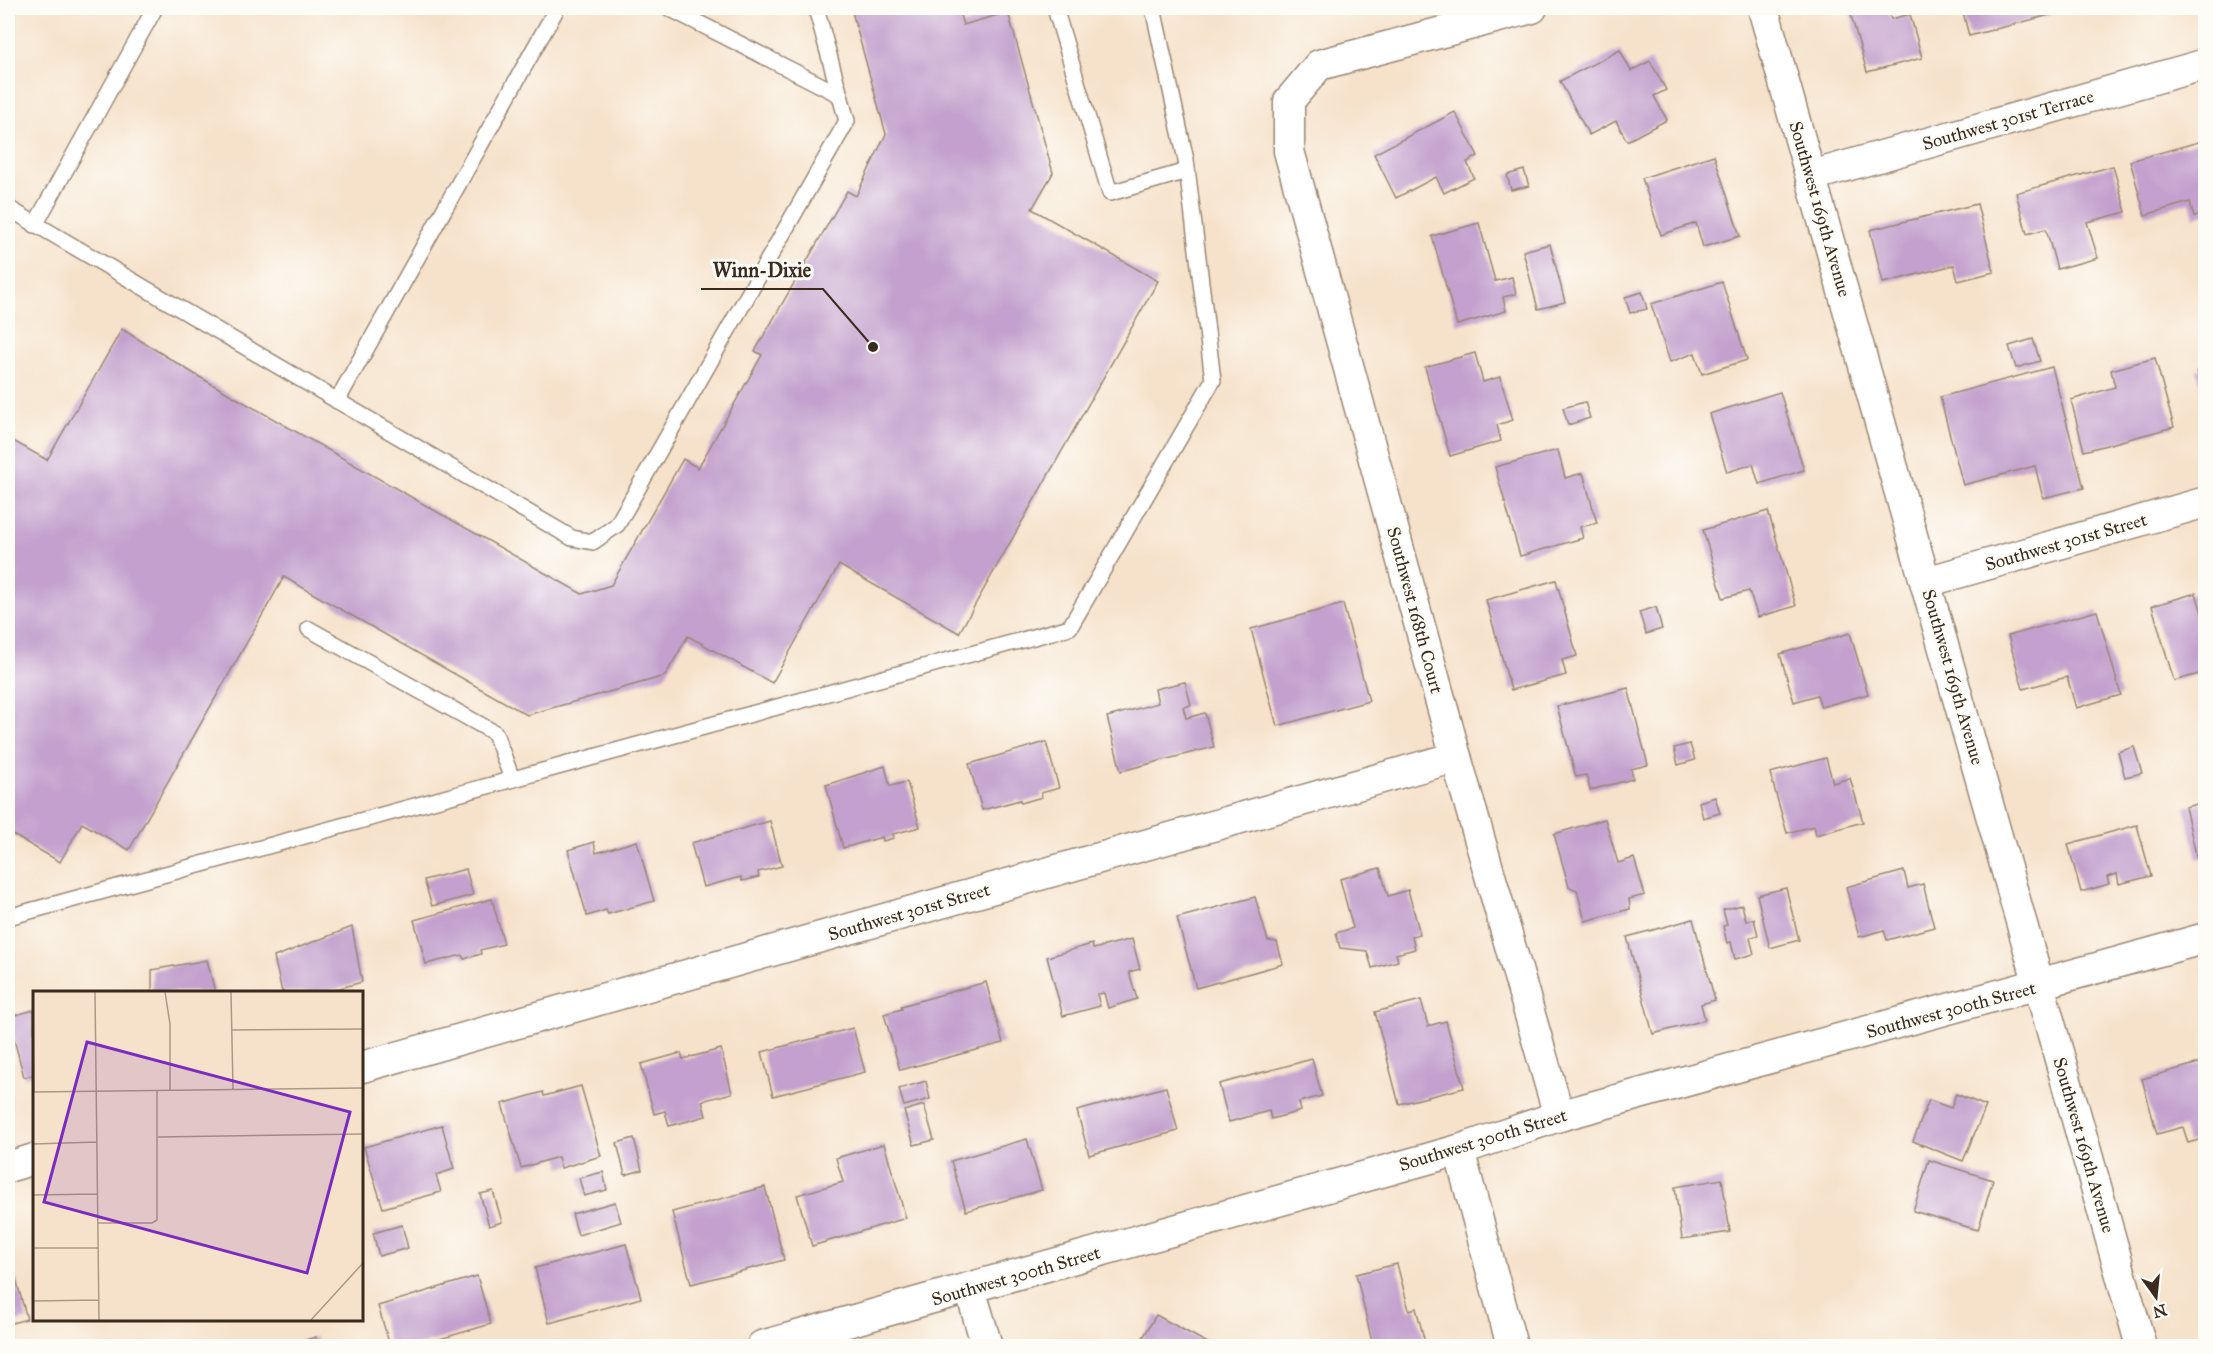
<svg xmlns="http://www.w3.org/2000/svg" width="2213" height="1354" viewBox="0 0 2213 1354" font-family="'IM FELL Great Primer',serif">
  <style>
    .building { fill: #c3a0cd }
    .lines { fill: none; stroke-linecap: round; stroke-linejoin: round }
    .service-casing { stroke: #988674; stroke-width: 18 }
    .minor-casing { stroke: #988674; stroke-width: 33 }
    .service { stroke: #fff; stroke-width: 15 }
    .minor { stroke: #fff; stroke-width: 30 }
    .labels { text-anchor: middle; stroke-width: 6; stroke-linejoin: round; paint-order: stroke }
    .street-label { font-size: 18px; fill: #3b2a1e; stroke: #fdfcf7 }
    .inset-road { fill: none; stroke: #ab9886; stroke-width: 1.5 }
    .view { fill: #7b2cbf; fill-opacity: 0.15; stroke: #7b2cbf; stroke-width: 3 }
    .inset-edge { fill: none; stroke: #3b2a1e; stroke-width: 3 }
    .leader { fill: none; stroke: #3b2a1e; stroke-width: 2 }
    .callout-dot { fill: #3b2a1e; stroke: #fdfcf7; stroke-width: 2 }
    .callout-label { font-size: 20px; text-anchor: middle; font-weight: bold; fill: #3b2a1e; stroke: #fdfcf7; stroke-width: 6; stroke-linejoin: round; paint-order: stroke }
  </style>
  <rect width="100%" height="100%" fill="#fdfcf7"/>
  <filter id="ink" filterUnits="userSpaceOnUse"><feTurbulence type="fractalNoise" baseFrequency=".0167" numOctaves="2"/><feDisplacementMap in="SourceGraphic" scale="12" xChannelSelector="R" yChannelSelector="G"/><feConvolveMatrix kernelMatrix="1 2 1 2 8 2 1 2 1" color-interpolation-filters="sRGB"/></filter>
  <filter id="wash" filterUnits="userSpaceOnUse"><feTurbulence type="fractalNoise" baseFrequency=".008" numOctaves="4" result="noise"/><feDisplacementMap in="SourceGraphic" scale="24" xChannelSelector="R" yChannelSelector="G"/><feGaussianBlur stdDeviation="1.35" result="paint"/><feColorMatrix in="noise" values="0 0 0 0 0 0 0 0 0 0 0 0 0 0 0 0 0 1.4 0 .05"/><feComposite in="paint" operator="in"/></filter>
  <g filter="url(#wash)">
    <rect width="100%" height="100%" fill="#f6e2cb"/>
    <g id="blocks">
      <g class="building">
        <path d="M851,8H958L963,25L1008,12L1053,173L1032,209L1158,281L959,633L839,565L772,683L688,636L665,676L527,715L284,577L129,850L82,823L60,862L8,832V438L47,460L122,329L196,375L582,594L611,585L683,459L698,468L762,355L755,351L847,191L856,196L886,134Z"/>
        <path d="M1849,8H1887L1891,19L1910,14L1922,58L1867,72Z"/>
        <path d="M1962,8H2056L2057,13L1969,36Z"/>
        <path d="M1620,50L1631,71L1650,61L1666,90L1654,96L1667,120L1627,141L1616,121L1589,135L1560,81Z"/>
        <path d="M1455,112L1478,156L1467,162L1474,178L1444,193L1436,177L1396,198L1374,154Z"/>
        <path d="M2206,140V214L2194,217L2190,202L2145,215L2130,161Z"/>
        <path d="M1714,155L1740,236L1703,247L1696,223L1661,235L1642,178Z"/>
        <path d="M2113,166L2126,212L2087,222L2098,258L2057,269L2046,229L2027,234L2016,193Z"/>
        <path d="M1524,170L1529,186L1511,190L1507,175Z"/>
        <path d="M1977,204L1994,272L1958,281L1954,265L1883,283L1870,230Z"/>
        <path d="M1479,223L1495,281L1512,277L1516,294L1503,297L1506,311L1457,325L1432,236Z"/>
        <path d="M1550,244L1565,302L1538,309L1523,251Z"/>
        <path d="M1722,282L1747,360L1702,374L1695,353L1670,362L1651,304Z"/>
        <path d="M1642,292L1647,309L1630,313L1625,297Z"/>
        <path d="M2033,339L2040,361L2016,368L2009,346Z"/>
        <path d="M1475,353L1483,382L1500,377L1513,420L1497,425L1501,441L1450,456L1425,367Z"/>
        <path d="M2155,358L2174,427L2084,451L2071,400L2115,387L2111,370Z"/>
        <path d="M2052,367L2084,488L2043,498L2035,466L1963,485L1940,397Z"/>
        <path d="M2206,368V401H2205L2197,370Z"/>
        <path d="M1780,392L1804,470L1759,484L1753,464L1727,472L1709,414Z"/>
        <path d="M1585,402L1590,418L1568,425L1563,408Z"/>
        <path d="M1558,450L1565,478L1583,473L1597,523L1580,527L1583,538L1520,556L1495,467Z"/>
        <path d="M1768,511L1796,606L1758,617L1749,591L1723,598L1703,530Z"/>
        <path d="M1556,580L1577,656L1562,660L1566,675L1511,690L1486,600Z"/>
        <path d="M2196,593L2206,627V672L2174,681L2152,606Z"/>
        <path d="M1343,604L1369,701L1277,726L1251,629Z"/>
        <path d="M1656,607L1662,629L1646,634L1639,612Z"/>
        <path d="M2097,611L2121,695L2076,708L2067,677L2023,689L2008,636Z"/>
        <path d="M1850,633L1868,694L1821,707L1817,695L1794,702L1780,654Z"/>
        <path d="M1185,682L1191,705L1183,707L1186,718L1205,713L1214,747L1121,771L1107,717L1158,703L1155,689Z"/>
        <path d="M1628,688L1648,765L1631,769L1633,779L1590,790L1586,775L1576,777L1557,706Z"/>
        <path d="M1046,742L1059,788L1041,793L1042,797L1021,803L1020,800L982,810L969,764Z"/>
        <path d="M1690,744L1695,760L1678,765L1674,748Z"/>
        <path d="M2134,747L2142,773L2125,777L2118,752Z"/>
        <path d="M1826,758L1833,783L1850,778L1863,822L1816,835L1814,826L1787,833L1770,773Z"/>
        <path d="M885,766L890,786L907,782L920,827L893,834L894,838L883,841L882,837L843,848L826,785Z"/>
        <path d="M1715,797L1720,813L1703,818L1699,802Z"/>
        <path d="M2206,802V857L2197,859L2185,807Z"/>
        <path d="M1605,819L1618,863L1634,858L1645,895L1629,899L1630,909L1585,921L1577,890L1569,887L1554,834Z"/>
        <path d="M770,821L782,866L758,872L759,877L742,881L741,877L703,887L691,843Z"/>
        <path d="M2137,825L2151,876L2119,884L2117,874L2107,877L2109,884L2081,892L2068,844Z"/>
        <path d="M637,841L654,901L608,914L606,910L587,916L568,850L594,842L596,853Z"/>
        <path d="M1380,868L1388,896L1408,890L1420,934L1412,936L1415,949L1396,954L1398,961L1372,968L1367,951L1340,948L1336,933L1353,928L1340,879Z"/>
        <path d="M466,869L473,895L432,906L424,880Z"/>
        <path d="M1904,871L1908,888L1923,884L1934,927L1887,940L1884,930L1859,937L1846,887Z"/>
        <path d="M1786,888L1799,940L1770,948L1757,895Z"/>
        <path d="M1255,897L1268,941L1277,942L1283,964L1196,988L1177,918Z"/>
        <path d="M492,899L504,944L480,950L481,954L464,959L462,955L426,964L414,920Z"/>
        <path d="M1742,905L1746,921L1754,919L1758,935L1750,938L1754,954L1735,959L1731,942L1727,943L1723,926L1727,925L1723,910Z"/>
        <path d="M1693,919L1715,1000L1701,1004L1705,1020L1653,1034L1627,937Z"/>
        <path d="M352,927L362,982L326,992H282L274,957Z"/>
        <path d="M1132,939L1140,969L1129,972L1137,999L1108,1008L1104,993L1097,994L1100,1006L1063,1016L1047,957L1092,944L1093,949Z"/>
        <path d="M207,960L215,992H152V970Z"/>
        <path d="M986,982L1003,1043L900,1070L884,1014L902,1009L901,1006Z"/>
        <path d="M1421,1000L1428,1026L1446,1021L1464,1088L1399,1104L1375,1012Z"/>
        <path d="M34,1010V1075L24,1077L8,1017Z"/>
        <path d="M853,1028L865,1072L773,1096L762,1052Z"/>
        <path d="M721,1049L732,1093L702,1101L706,1116L688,1121L669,1126L665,1111L654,1114L641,1064L681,1053L683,1059Z"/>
        <path d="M1312,1059L1322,1096L1299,1102L1301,1111L1271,1119L1269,1111L1229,1122L1219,1084Z"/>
        <path d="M2206,1061V1138L2188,1143L2183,1127L2157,1134L2142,1079Z"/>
        <path d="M926,1081L930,1099L904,1106L899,1089Z"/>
        <path d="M581,1086L601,1156L561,1168L558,1157L521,1168L502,1104L543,1092L544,1096Z"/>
        <path d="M1166,1087L1178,1131L1089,1155L1077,1111Z"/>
        <path d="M1956,1094L1986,1106L1963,1161L1913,1141L1929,1100L1951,1108Z"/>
        <path d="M924,1105L934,1140L914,1145L904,1111Z"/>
        <path d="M442,1125L454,1169L436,1175L441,1192L383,1208L364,1147Z"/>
        <path d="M634,1138L642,1170L625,1175L617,1143Z"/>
        <path d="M1027,1139L1042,1190L966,1211L951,1161Z"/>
        <path d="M884,1144L906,1218L812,1246L797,1195L843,1182L836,1158Z"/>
        <path d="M1929,1160L1993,1180L1978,1230L1913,1211Z"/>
        <path d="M603,1172L607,1190L584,1196L579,1178Z"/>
        <path d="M1722,1179L1730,1232L1682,1239L1675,1187Z"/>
        <path d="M765,1187L784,1260L691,1284L672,1212Z"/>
        <path d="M493,1191L502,1222L489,1226L480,1194Z"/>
        <path d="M615,1202L621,1222L578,1235L572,1214Z"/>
        <path d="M402,1225L408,1248L379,1256L373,1233Z"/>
        <path d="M626,1244L641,1298L549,1323L535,1268Z"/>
        <path d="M8,1250L27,1319L8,1324Z"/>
        <path d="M1397,1264L1409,1310L1416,1308L1426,1346H1373L1356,1274Z"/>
        <path d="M477,1276L491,1324L416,1346H390L378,1306Z"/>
        <path d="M1156,1315L1213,1346H1138Z"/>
        <path d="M316,1337L318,1346H285Z"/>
      </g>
    </g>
  </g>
  <g filter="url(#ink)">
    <use href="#blocks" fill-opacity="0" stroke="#988674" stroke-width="1.5"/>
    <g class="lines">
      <defs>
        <g id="service">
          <path d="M669,8L840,95"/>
          <path d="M1055,8L1110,193L1187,171"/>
          <path d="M8,208L572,538L593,542L617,525L847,121L816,8"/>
          <path d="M35,225L155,8"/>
          <path d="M337,401L557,8"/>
          <path d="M309,629L495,733L512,779"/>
          <path d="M8,917L1070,627L1213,380L1186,160L1153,8"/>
        </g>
        <g id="minor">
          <path d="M1532,8L1319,65L1289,101V151L1456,757L1559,1116"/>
          <path d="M1763,8L2141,1346"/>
          <path d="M1811,176L2206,64"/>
          <path d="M1926,582L2206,502"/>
          <path d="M362,1067L1456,757"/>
          <path d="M1459,1150L1512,1346"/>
          <path d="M8,1167L34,1159"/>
          <path d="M970,1289L987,1346"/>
          <path d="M762,1346L1459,1150L1559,1116L2206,938"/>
        </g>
      </defs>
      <use href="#service" class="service-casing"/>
      <use href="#minor" class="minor-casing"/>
      <use href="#service" class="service"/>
      <use href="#minor" class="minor"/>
    </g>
  </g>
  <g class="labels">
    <g class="street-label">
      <text transform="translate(2008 120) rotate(-16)" y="6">Southwest 301st Terrace</text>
      <text transform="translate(1820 209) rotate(74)" y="6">Southwest 169th Avenue</text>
      <text transform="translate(2066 542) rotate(-16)" y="6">Southwest 301st Street</text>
      <text transform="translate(1415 610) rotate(75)" y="6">Southwest 168th Court</text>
      <text transform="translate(1953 677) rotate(74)" y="6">Southwest 169th Avenue</text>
      <text transform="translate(909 912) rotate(-16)" y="6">Southwest 301st Street</text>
      <text transform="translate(1951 1010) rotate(-15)" y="6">Southwest 300th Street</text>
      <text transform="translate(1483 1140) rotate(-17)" y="6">Southwest 300th Street</text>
      <text transform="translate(2084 1145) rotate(74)" y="6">Southwest 169th Avenue</text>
      <text transform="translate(1016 1276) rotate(-16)" y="6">Southwest 300th Street</text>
    </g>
  </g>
  <g transform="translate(33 991)">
    <rect width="330" height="330" fill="#f6e2cb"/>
    <path class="inset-road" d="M62,1L66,329M132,1L137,33V99M198,1L200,98M0,3L1,101M199,39L330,38M0,101L330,97M125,146L330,143M0,153L64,151M0,204L65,203M65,232H119L124,229V100M0,257H66M0,310L66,309M278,329L330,272"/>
    <path class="view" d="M54,51L317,121L274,282L11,211Z"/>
    <rect width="330" height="330" class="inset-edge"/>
  </g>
  <path class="leader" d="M873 347L823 289H701"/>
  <circle class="callout-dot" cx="873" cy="347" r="6"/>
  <g class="callout-label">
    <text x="762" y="277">Winn-Dixie</text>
  </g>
  <rect width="2213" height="1354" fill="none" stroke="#fdfcf7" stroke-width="30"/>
  <g transform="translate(2156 1297) rotate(165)" stroke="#fdfcf7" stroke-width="4.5" paint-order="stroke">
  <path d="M0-4.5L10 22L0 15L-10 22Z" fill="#3b2a1e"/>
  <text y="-9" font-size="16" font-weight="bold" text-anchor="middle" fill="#3b2a1e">N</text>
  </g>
</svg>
